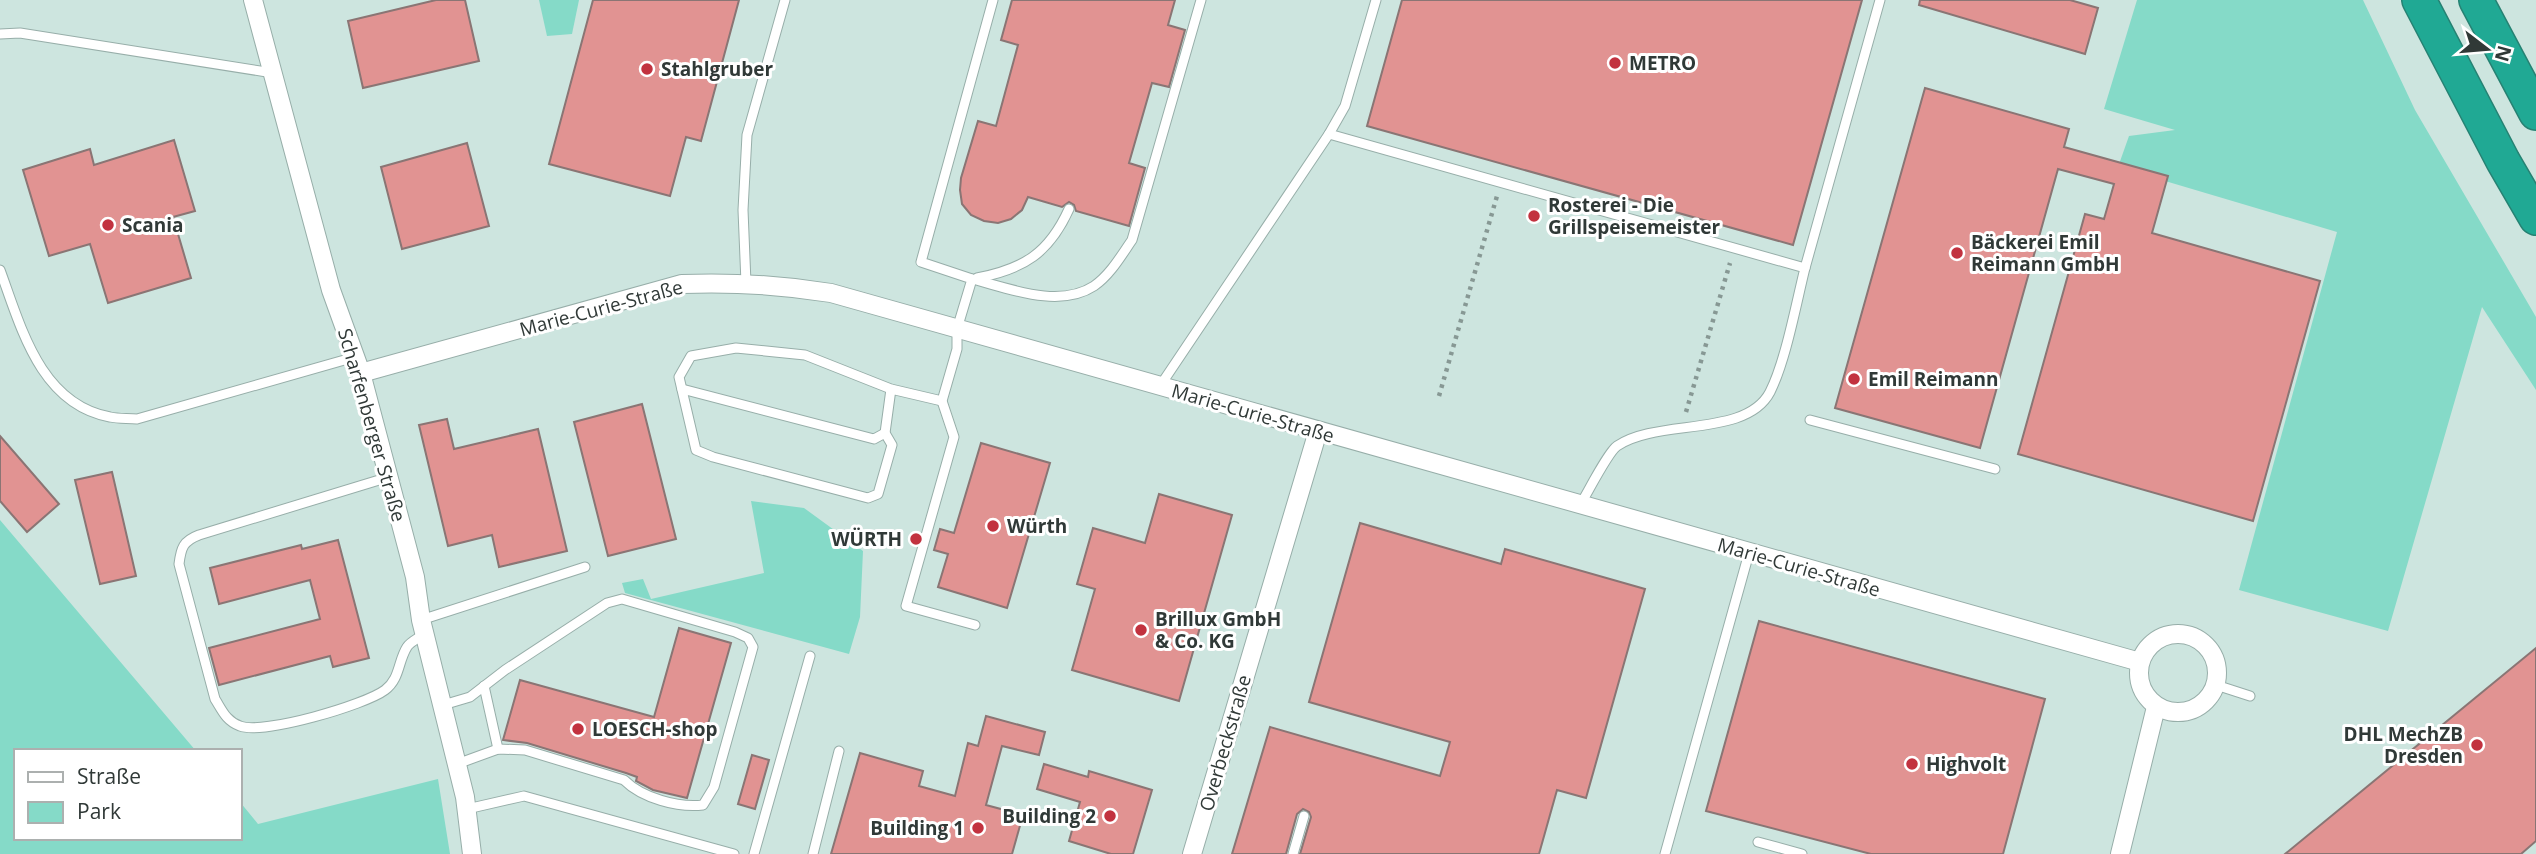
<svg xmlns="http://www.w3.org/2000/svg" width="2536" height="854" viewBox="0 0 2536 854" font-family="'Open Sans',sans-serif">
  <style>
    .green { fill: #85dac8 }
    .building { fill: #e19392; stroke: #8a7574; stroke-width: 2 }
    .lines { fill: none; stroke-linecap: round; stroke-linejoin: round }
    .lane-casing { stroke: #97aea9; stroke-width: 11 }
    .street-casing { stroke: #97aea9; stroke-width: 20 }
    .highway-casing { stroke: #268273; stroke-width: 36 }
    .path { stroke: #879894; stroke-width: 4.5; stroke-dasharray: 3.5 5; stroke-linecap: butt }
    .lane { stroke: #fff; stroke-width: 9 }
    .street { stroke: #fff; stroke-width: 18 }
    .highway { stroke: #20a994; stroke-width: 33 }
    .poi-dot { fill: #c2323f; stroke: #fff; stroke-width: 2.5 }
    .labels { text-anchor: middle; stroke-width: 6; stroke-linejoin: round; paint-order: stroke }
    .poi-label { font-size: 19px; font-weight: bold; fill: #303937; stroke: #fff; text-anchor: start }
    .street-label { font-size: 19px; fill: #303937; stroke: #fff }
  </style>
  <rect width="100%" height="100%" fill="#cde5df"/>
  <g class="green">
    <path d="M539,0H579L572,34L547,36Z"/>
    <path d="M2137,0H2363L2415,110L2536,317V390L2482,307L2388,631L2239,590L2337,232L2118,167L2129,136L2175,130L2104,109Z"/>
    <path d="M751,501L804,508L863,551L860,617L849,654L625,593L622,583L643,579L651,599L764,573Z"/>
    <path d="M0,520L196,751H16V838H240V802L258,824L438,779L450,854H0Z"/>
  </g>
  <g class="building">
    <path d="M436,0H465L479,61L363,88L348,21Z"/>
    <path d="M593,0H739L701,141L686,137L670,196L549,164Z"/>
    <path d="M1012,0H1175L1168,25L1185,30L1169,87L1152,83L1129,163L1145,168L1129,226L1076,211L1074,205L1069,202L1062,207L1028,197L1022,210L1011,219L998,223L984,221L971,215L962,204L960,190L961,178L978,121L996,126L1018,45L1001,40Z"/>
    <path d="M1402,0H1862L1793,245L1367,126Z"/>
    <path d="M1920,0H2070L2098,8L2085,54L1919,5Z"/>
    <path d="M1925,88L2069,129L2064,147L2168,176L2152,233L2320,281L2253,521L2018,454L2085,214L2104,219L2114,184L2058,169L1980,448L1835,408Z"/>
    <path d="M174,140L195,211L173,217L191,278L108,303L90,244L49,256L23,170L90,149L94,165Z"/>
    <path d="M467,143L489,226L402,249L381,167Z"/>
    <path d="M642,404L676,539L608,556L574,422Z"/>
    <path d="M447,419L454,449L538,429L567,551L499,567L492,535L448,546L419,425Z"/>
    <path d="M0,436L59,504L27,532L0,501Z"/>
    <path d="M981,443L1050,463L1007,608L938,587L948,554L934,550L940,529L954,533Z"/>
    <path d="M112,472L136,576L100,584L75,480Z"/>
    <path d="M1159,494L1232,515L1179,701L1072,670L1095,589L1077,584L1093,528L1145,543Z"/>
    <path d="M1360,523L1501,564L1505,549L1645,589L1586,798L1557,790L1539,854H1300L1311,817L1309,812L1303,809L1297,814L1286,854H1232L1270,727L1440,776L1450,742L1309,702Z"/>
    <path d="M338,540L369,658L333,667L330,656L219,685L209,648L320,619L310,580L219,604L210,568L301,545L302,549Z"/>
    <path d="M1759,621L2045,699L2003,854H1871L1706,811Z"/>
    <path d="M679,628L731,643L687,798L653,790L636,781L637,777L626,773L527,743L503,740L520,680L654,717Z"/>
    <path d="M2536,648V841L2521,854H2285Z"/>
    <path d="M986,716L1045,732L1039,755L1002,746L986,805L1023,815L1012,854H831L860,753L923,771L919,786L955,796L968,743L978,746Z"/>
    <path d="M752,755L769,760L755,809L738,804Z"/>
    <path d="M1044,764L1088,777L1089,771L1152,790L1133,854H1111L1069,841L1080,802L1037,789Z"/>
  </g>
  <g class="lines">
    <defs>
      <g id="lane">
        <path d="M0,34L20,33L273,73"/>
        <path d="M1329,134L1345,106L1376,0"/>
        <path d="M1805,268L1880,0"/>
        <path d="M0,270C21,327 40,404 110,417C119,419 128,418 137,419L355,357"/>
        <path d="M977,278C1024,269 1049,253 1069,209"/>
        <path d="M972,279C1008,288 1059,309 1094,286C1110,275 1121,256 1132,240L1201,0"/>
        <path d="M746,283L743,210L747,135L785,0"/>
        <path d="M1160,386L1329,134L1805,268C1796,304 1786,360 1770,392C1746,438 1658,418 1617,446C1608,452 1587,494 1580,505"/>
        <path d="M682,389L874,439L885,433"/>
        <path d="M891,389L885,433L892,445L878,494L868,498L713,457L696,450L679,377L691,356L736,348L805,355L891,389L942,401"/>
        <path d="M1810,420L1995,469"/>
        <path d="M389,477L199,535C183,541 181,548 179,564L215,699C222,710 226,721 240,726C263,735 365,705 385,690C400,679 398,661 407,647C410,642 419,638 424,634"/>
        <path d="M421,620L585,567"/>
        <path d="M975,625L906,606L954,437L942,401L957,349V329L972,279L921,262L993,0"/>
        <path d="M2216,685L2250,696"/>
        <path d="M484,686L498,749"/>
        <path d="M443,705L470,697L505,670L607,603L622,599L735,632L748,638L753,647L714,787L703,805C678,808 642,798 624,780L525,750L498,749L457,764"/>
        <path d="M467,809L524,796L734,854"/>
        <path d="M1758,842L1802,854"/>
        <path d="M754,854L810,656"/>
        <path d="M813,854L839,751"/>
        <path d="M1293,854L1304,816"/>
        <path d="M1665,854L1749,553"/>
      </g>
      <g id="street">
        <path d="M253,0L331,290L361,373L415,577L421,620L465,797L472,854"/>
        <path d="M361,373L682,284C733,282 781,285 831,293L2140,662"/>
        <circle cx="2178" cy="673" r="39"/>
        <path d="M1192,854L1318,431"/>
        <path d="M2120,854L2156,707"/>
      </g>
      <g id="highway">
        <path d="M2419,0L2503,161L2536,218"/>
        <path d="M2476,0L2536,113"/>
      </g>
    </defs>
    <use href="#lane" class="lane-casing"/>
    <use href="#street" class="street-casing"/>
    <use href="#highway" class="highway-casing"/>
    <g class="path">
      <path d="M1439,396L1497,196"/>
      <path d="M1686,412L1730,263"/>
    </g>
    <use href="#lane" class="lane"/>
    <use href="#street" class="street"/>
    <use href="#highway" class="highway"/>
  </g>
  <g class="poi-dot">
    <circle cx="1615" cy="63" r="7"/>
    <circle cx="647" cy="69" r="7"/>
    <circle cx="1534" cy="216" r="7"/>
    <circle cx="108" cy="225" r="7"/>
    <circle cx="1957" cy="253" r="7"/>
    <circle cx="1854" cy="379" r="7"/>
    <circle cx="993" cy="526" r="7"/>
    <circle cx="916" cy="539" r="7"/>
    <circle cx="1141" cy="630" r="7"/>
    <circle cx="578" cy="729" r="7"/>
    <circle cx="2477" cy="745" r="7"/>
    <circle cx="1912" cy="764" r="7"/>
    <circle cx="1110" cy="816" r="7"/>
    <circle cx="978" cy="828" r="7"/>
  </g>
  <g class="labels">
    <g class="poi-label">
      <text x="1629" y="70">METRO</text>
      <text x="661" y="76">Stahlgruber</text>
      <text x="1548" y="212">Rosterei - Die<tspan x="1548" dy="22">Grillspeisemeister</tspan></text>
      <text x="122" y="232">Scania</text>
      <text x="1971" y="249">Bäckerei Emil<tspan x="1971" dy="22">Reimann GmbH</tspan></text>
      <text x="1868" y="386">Emil Reimann</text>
      <text x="1007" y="533">Würth</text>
      <text x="902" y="546" text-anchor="end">WÜRTH</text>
      <text x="1155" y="626">Brillux GmbH<tspan x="1155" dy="22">&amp; Co. KG</tspan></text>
      <text x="592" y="736">LOESCH-shop</text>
      <text x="2463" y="741" text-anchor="end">DHL MechZB<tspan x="2463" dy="22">Dresden</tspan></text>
      <text x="1926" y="771">Highvolt</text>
      <text x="1096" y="823" text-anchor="end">Building 2</text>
      <text x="964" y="835" text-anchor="end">Building 1</text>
    </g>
    <g class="street-label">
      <text transform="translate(601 308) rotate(-15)" y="7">Marie-Curie-Straße</text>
      <text transform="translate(1253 413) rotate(16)" y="7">Marie-Curie-Straße</text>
      <text transform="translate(372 425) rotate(74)" y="7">Scharfenberger Straße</text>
      <text transform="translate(1799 567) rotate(16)" y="7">Marie-Curie-Straße</text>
      <text transform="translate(1225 743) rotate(-74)" y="7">Overbeckstraße</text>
    </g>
  </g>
  <rect x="14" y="749" width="228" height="91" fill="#ffffff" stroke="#acb0af" stroke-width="2"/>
  <rect x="28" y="772" width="35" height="10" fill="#ffffff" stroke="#acb0af" stroke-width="2"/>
  <text x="77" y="784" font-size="21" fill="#303937">Straße</text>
  <rect x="28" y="802" width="35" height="21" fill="#85dac8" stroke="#acb0af" stroke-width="2"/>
  <text x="77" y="819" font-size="21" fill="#303937">Park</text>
  <g transform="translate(2487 49) rotate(106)" stroke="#ffffff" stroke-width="5" paint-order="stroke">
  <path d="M0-5L12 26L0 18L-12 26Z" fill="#303937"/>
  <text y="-10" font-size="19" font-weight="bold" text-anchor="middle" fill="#303937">N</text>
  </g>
</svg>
